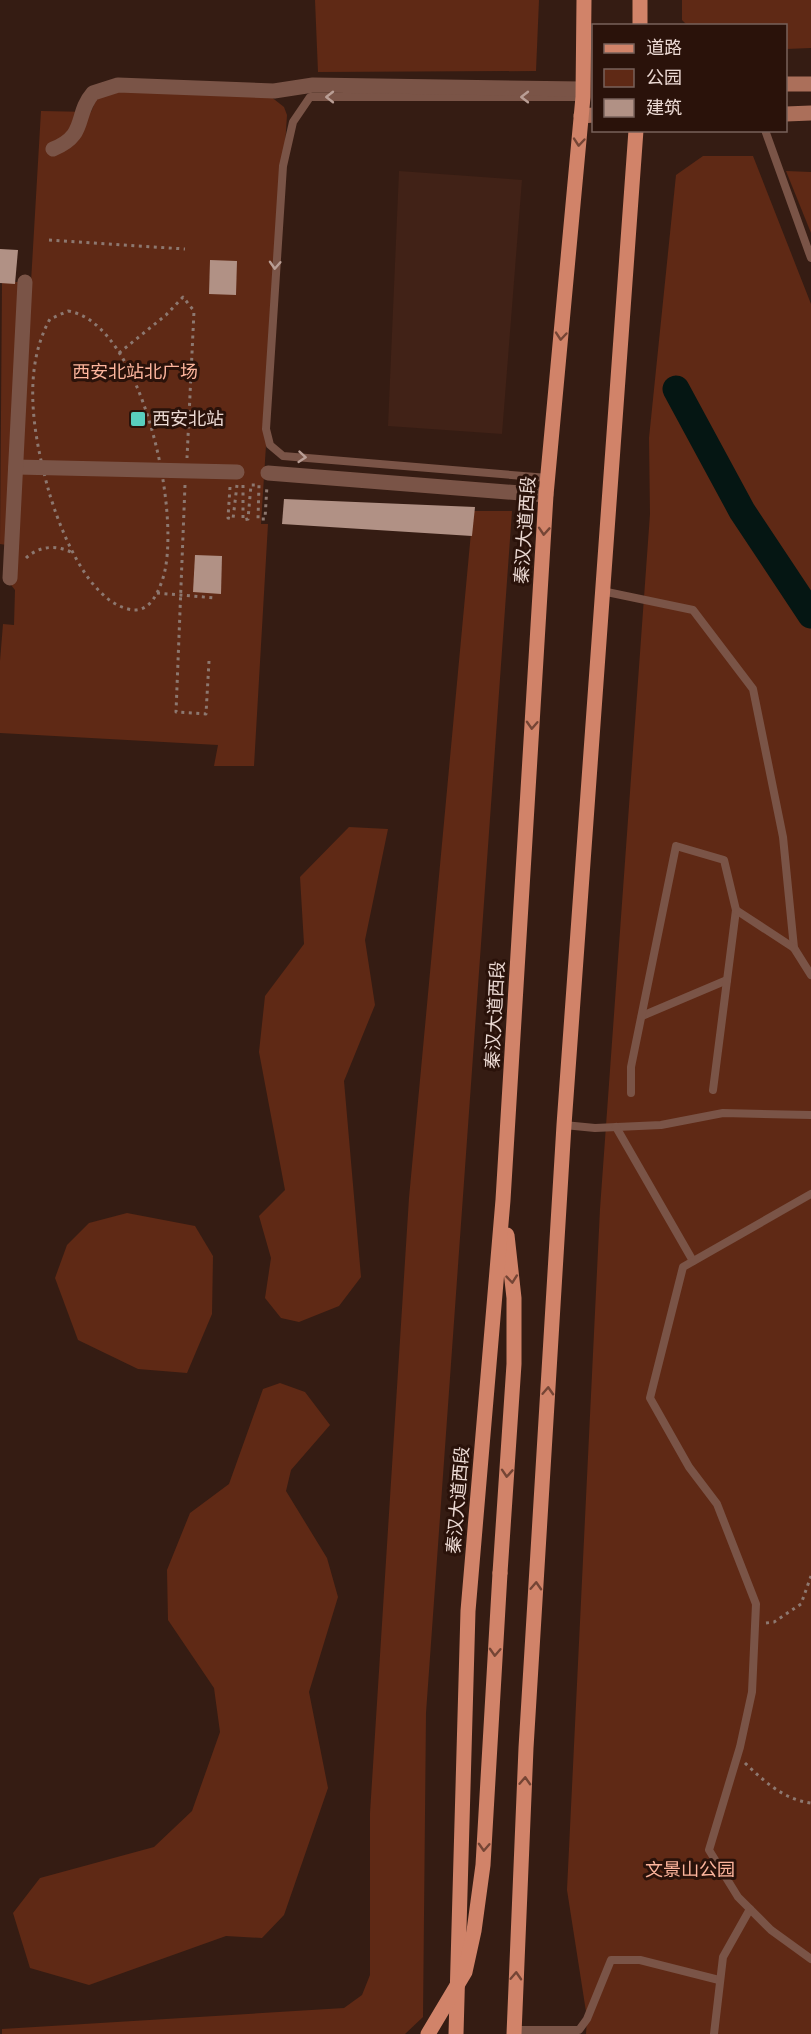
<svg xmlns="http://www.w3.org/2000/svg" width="811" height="2034" viewBox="0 0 811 2034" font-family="'Sofia Sans Condensed','Noto Sans SC',sans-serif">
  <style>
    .built { fill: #412217 }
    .green { fill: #5f2915 }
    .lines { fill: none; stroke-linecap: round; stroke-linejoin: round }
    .river { stroke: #051613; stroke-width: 27 }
    .building { fill: #b19185 }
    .path { stroke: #8d7870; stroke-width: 3; stroke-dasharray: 3 4.5; stroke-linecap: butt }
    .lane { stroke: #7a5447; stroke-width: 8 }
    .street { stroke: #7a5447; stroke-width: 15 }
    .secondary { stroke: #ab6f5a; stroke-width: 15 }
    .primary { stroke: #d18369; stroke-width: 15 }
    .primary-bridge { stroke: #d18369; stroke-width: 15 }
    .oneway { stroke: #b99e95 }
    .oneway2 { stroke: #754535 }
    .poi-dot { fill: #59cebe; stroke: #2a120a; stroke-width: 2 }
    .labels { text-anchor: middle; stroke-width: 6; stroke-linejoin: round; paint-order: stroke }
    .park-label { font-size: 18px; fill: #fdb59d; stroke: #2a120a }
    .poi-label { font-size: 18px; fill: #ecdad4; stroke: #2a120a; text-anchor: start }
    .street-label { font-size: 18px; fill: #ecdad4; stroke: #2a120a }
  </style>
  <rect width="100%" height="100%" fill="#351c13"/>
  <path class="built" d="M399,171L522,180L502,434L388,426Z"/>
  <g class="green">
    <path d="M315,0H539L536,71L318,72Z"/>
    <path d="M682,0H811V48L786,49V26L687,25L682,20Z"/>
    <path d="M118,89L270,96L284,107L287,115L261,524H268L254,766H214L218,745L0,733V661L3,624L14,625L15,590L4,576L7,545L0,544L2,282H31L41,111L91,112L96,100Z"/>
    <path d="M703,156H753L811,304V2034H586L587,2018L567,1890L600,1209L650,514L649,438L676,175Z"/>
    <path d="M786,171L811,172V233Z"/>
    <path d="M473,511H512L426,1713L423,2017L405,2034H2V2029L344,2008L362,1995L370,1975V1813L409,1198Z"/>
    <path d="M349,827L388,829L365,940L375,1005L344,1081L361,1277L339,1306L299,1322L281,1318L265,1298L271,1258L259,1216L285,1190L259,1052L265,996L304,944L300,877Z"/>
    <path d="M127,1213L195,1226L213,1256L212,1314L187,1373L138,1369L78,1340L55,1278L67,1245L89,1223Z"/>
    <path d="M280,1383L305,1392L330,1425L291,1470L286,1491L327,1558L338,1597L309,1692L328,1788L284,1915L262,1938L226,1936L89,1985L30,1968L13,1913L40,1878L154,1847L192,1811L220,1732L214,1688L168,1620L167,1570L190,1513L229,1484L263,1389Z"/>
  </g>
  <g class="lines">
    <path class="river" d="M676,389L742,511L811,615"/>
  </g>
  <g class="building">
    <path d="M0,249L18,250L15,284L0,283Z"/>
    <path d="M210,260L237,261L236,295L209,294Z"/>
    <path d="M284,499L475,507L472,536L282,524Z"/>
    <path d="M195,555L222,556L221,594L193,592Z"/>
  </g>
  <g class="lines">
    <g class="path">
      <path d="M49,240L185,249"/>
      <path d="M68,311C143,323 184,521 162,581C156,598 147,614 128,609C87,599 60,529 49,492C34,438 21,371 50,319Z"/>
      <path d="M119,353L166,315L183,297L194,311L187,458"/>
      <path d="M185,485L176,712L206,714L209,661"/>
      <path d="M243,485V520L248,519L251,485H259L258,519H265L267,485"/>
      <path d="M230,487L228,518L233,519L237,485"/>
      <path d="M26,558C40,545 57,545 73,553"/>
      <path d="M157,593L215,598"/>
      <path d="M766,1623L774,1622L801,1604L811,1576"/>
      <path d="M745,1763C765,1782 783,1799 811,1803"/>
    </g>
    <g class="lane">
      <path d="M765,130L811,258"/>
      <path d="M548,478L283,456L270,445L266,429L283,166L293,122L310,97H583"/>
      <path d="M602,591L693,610L753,689L783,837L794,948L811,975"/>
      <path d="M642,1016L727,980"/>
      <path d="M713,1090L736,910"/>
      <path d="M631,1093V1067L676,846L724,860L736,910L794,948"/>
      <path d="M564,1125L595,1128L661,1125L723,1113L811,1115"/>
      <path d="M616,1127L693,1261"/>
      <path d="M811,1194L683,1267L650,1398L689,1467L717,1504L756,1604L752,1692L740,1747L709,1850L738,1897L771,1930L811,1959"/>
      <path d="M514,2030H579L587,2019L611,1960H640L719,1980"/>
      <path d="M714,2034L723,1957L750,1909"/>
    </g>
    <g class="street">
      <path d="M53,149C88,135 74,115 93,93L118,85L274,91L313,85L582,89"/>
      <path d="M16,467L237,472"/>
      <path d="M268,473L546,495"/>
      <path d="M10,578L25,282"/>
    </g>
    <g class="secondary">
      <path d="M786,84H811"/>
      <path d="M786,114L811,113"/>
      <path d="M581,116L594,115"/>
    </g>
    <g class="primary">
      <path d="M640,26V0"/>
      <path d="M500,1573L514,1364V1298L507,1235"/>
      <path d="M456,2034L468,1611L503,1200L546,495L583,97L584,0"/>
      <path d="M514,2034L526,1748L564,1125L636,130"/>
    </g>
    <path class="primary-bridge" d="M428,2034L465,1972L474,1931L483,1865L500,1573"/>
  </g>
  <defs><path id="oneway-chevron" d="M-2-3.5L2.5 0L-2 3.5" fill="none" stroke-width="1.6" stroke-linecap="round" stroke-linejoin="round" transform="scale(1.5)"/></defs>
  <g class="oneway">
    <use href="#oneway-chevron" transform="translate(330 97) rotate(180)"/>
    <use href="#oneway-chevron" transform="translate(525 97) rotate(180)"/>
    <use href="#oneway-chevron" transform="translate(275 265) rotate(93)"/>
    <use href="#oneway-chevron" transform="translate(302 457) rotate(5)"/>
  </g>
  <g class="oneway2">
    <use href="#oneway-chevron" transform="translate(579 142) rotate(95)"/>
    <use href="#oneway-chevron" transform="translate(561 336) rotate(95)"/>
    <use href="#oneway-chevron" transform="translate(544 531) rotate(94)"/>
    <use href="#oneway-chevron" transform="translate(532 725) rotate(93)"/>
    <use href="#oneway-chevron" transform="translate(512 1279) rotate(84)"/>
    <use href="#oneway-chevron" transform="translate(548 1391) rotate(-87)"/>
    <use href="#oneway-chevron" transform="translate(507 1473) rotate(94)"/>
    <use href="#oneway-chevron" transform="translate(536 1586) rotate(-87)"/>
    <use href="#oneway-chevron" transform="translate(495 1652) rotate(93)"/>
    <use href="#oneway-chevron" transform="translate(525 1781) rotate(-87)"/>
    <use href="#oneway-chevron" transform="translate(484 1847) rotate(93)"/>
    <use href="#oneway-chevron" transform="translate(516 1976) rotate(-87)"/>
  </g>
  <rect class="poi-dot" x="130" y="411" width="16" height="16" rx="3"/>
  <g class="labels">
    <g class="park-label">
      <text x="135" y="378">西安北站北广场</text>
      <text x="690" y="1876">文景山公园</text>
    </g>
    <g class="poi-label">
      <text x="152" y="425">西安北站</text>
    </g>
    <g class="street-label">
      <text transform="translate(525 530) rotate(-86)" y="6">秦汉大道西段</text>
      <text transform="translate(495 1015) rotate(-87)" y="6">秦汉大道西段</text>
      <text transform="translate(458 1500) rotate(-85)" y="6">秦汉大道西段</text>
    </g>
  </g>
  <rect x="592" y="24" width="195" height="108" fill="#2a120a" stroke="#78625b" stroke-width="1.5"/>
  <rect x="604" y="44" width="30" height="9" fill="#d18369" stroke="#78625b" stroke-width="1.5"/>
  <text x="646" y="54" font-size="18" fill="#ecdad4">道路</text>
  <rect x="604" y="69" width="30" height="18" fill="#5f2915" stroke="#78625b" stroke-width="1.5"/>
  <text x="646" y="84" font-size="18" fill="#ecdad4">公园</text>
  <rect x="604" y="99" width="30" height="18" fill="#b19185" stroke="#78625b" stroke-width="1.5"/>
  <text x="646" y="114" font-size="18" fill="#ecdad4">建筑</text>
</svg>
